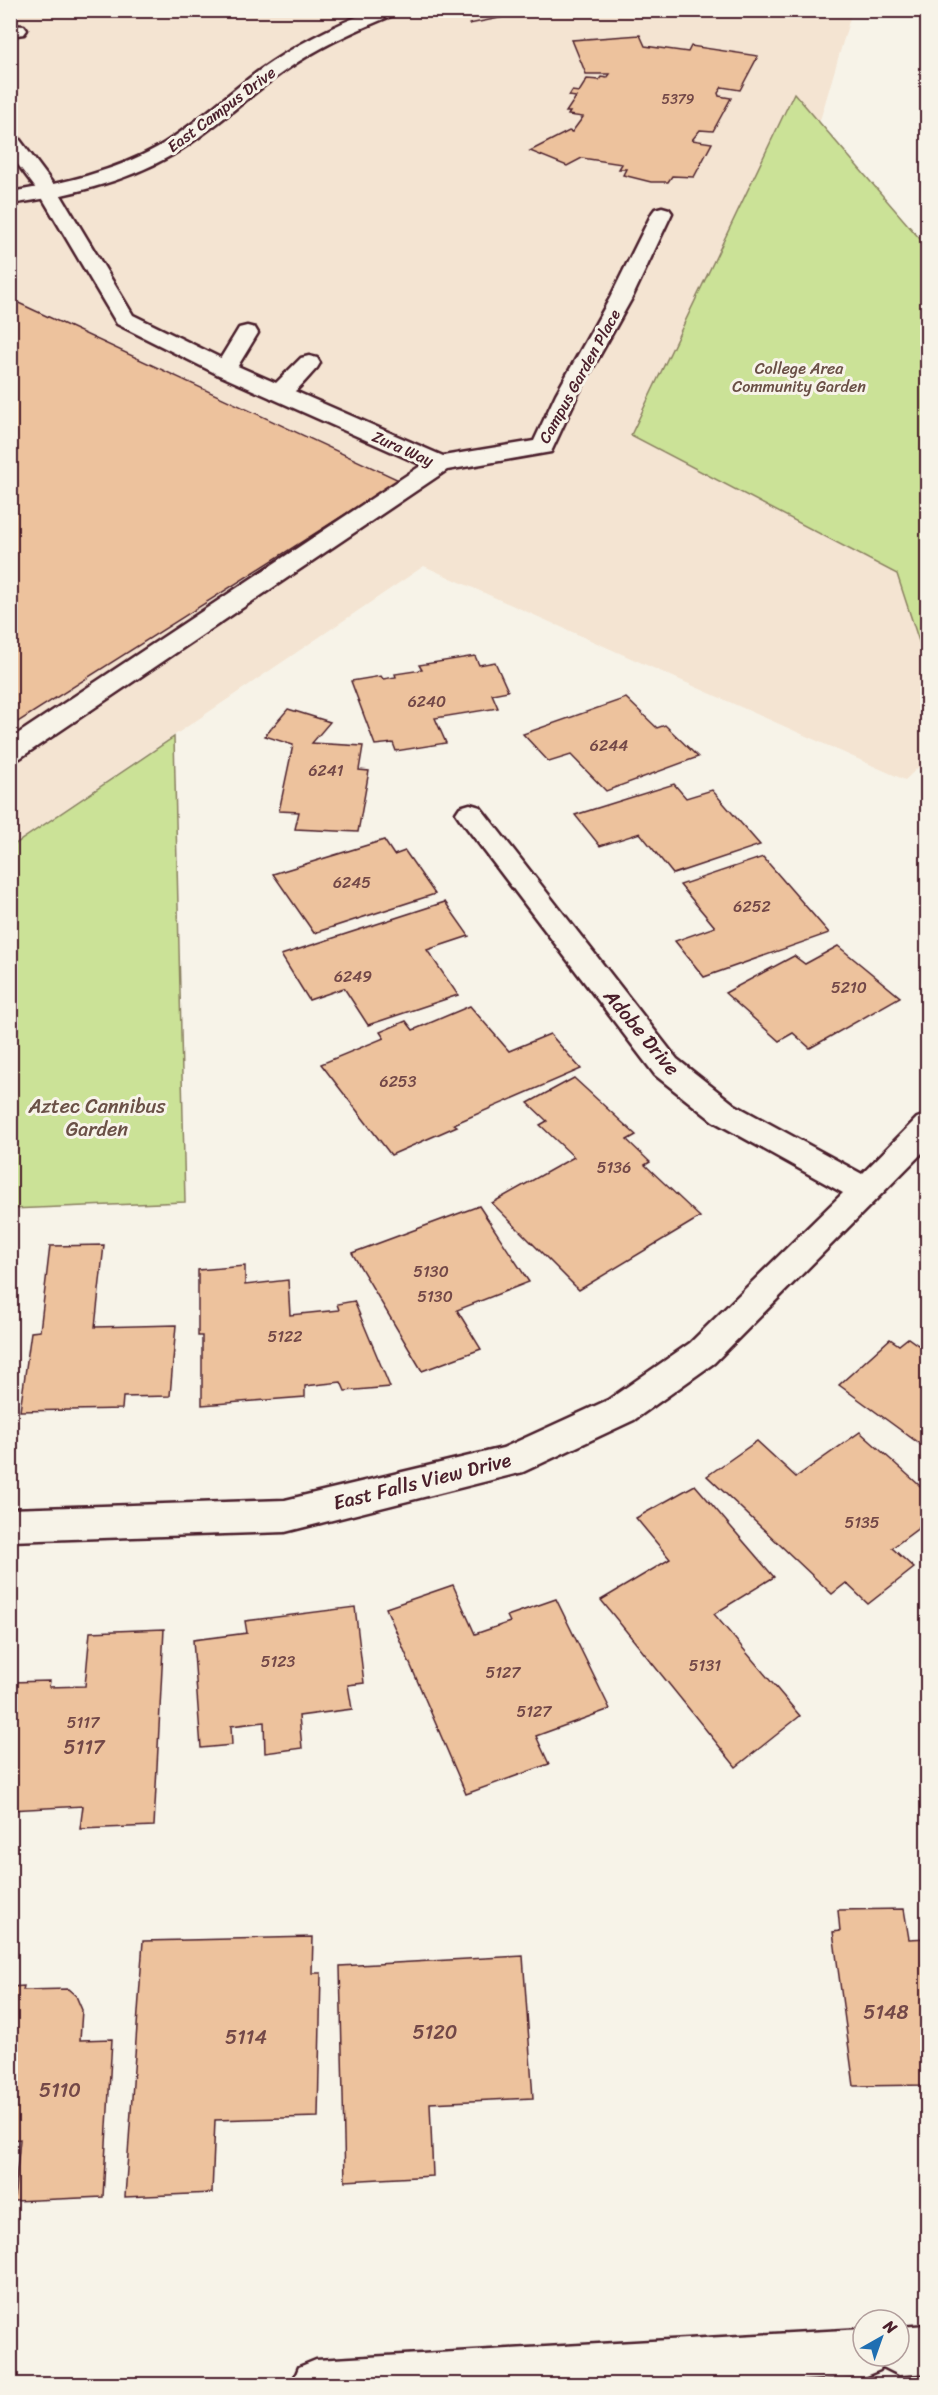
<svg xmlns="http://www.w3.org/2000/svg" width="938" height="2395" viewBox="0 0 938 2395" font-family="Sriracha,sans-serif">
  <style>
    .built { fill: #f4e4d2 }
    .green { fill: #cbe297; stroke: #8a8061; stroke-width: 1.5 }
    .building { fill: #edc29d; stroke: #4a1f2b; stroke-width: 1.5 }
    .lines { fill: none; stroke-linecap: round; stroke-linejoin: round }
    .service-casing { stroke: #4a1f2b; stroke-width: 5 }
    .minor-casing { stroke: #4a1f2b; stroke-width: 5 }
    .tertiary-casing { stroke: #4a1f2b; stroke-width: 5 }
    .service { fill: #f7f3e8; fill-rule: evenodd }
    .minor { fill: #f7f3e8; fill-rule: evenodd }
    .tertiary { fill: #f7f3e8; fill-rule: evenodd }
    .tram { stroke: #4a1f2b; stroke-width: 1.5 }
    .labels { text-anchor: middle; stroke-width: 6; stroke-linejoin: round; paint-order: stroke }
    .far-number-label { font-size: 14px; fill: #734848 }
    .far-street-label { font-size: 16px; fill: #4a1f2b; stroke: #f7f3e8 }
    .far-park-label { font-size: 16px; fill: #6a5046; stroke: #f7f3e8 }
    .number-label { font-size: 16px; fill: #734848 }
    .street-label { font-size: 20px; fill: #4a1f2b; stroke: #f7f3e8 }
    .park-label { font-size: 20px; fill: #6a5046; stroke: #f7f3e8 }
    .near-number-label { font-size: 20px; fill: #734848 }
  </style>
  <rect width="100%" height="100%" fill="#f7f3e8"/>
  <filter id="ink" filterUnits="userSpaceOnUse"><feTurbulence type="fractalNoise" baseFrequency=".0167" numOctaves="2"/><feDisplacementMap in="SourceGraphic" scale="12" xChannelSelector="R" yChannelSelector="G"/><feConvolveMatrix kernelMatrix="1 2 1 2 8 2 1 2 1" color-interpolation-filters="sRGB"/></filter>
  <g filter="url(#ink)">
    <path class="built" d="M11,11H852L816,134L927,297V759L905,780L424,566L11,846Z"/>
    <g class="green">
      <path d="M794,93L927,247V666L897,574L631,435Z"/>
      <path d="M174,737L185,1202L11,1209V847Z"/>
    </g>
    <g class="building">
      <path d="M640,35L645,46L688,52L691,46L758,56L740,90L722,87L718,93L719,96L731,98L713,131L700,130L692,140L712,143L694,177L672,176L668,182H651L623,175L626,169H619L622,164L582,158L567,166L530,151L569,131L572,132L583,117L568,115L570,112H566L576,97L569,96L572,91L579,92L587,79L599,80L601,77L607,78L610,74H586L572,40Z"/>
      <path d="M10,299L399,480L10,727Z"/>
      <path d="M475,656L479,665L495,662L508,691L492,694L498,708L435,718L446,743L396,751L393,743L375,745L351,681L381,676L383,679L396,677L395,674L422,670L419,665Z"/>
      <path d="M626,698L657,728L665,725L698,757L606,791L571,755L549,762L523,734Z"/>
      <path d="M288,709L330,722L312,743L363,746L359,770L369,771L358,832L295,829L299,812L279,811L293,745L265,736Z"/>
      <path d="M674,784L686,798L712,790L760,845L673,874L640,833L600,846L575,815Z"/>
      <path d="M384,840L394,855L405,851L435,894L314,933L273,874Z"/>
      <path d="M763,857L829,933L704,977L675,941L715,927L680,885Z"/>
      <path d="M445,902L469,936L427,950L458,995L368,1025L344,988L309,1000L281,955Z"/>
      <path d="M838,946L900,997L810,1048L793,1033L779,1041L725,993L794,956L805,964Z"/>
      <path d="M470,1006L509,1051L550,1034L581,1069L454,1124L457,1126L391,1155L321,1064L384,1038L380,1032L406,1021L413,1030Z"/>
      <path d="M574,1078L636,1135L627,1140L650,1162L645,1165L700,1217L579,1290L492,1203L574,1157L540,1125L547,1121L528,1103Z"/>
      <path d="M479,1206L529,1282L457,1310L481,1349L422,1371L352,1253Z"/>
      <path d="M104,1245L95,1327L176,1325L170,1396L123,1397L122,1409L20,1411L31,1332L40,1331L50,1246Z"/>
      <path d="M245,1266V1285L288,1280L290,1315L339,1310L337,1304L354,1301L390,1387L345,1391L341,1382L305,1386V1397L202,1405V1336H198V1270Z"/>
      <path d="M928,1337V1450L839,1385L890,1339L899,1345L908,1338L918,1345Z"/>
      <path d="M860,1432L928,1493V1521L892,1548L914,1568L868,1604L846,1583L832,1594L707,1476L757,1441L796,1477Z"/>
      <path d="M695,1485L774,1577L714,1614L800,1716L736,1767L601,1600L670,1559L636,1518Z"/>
      <path d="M453,1585L475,1634L510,1622L507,1616L556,1599L610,1709L536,1736L549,1764L466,1794L386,1608Z"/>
      <path d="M355,1607L364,1683L348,1685L352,1709L299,1716L302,1748L265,1753L264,1722L231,1726L232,1745L201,1748L193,1640L247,1633L245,1621Z"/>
      <path d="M164,1629L154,1826L80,1829L83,1806L10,1810V1682L50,1681L49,1687L85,1686L90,1632Z"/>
      <path d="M904,1909L909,1939L928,1938V2085L854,2086L833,1932L840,1931L838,1910Z"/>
      <path d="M313,1937L312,1973H321L318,2117L215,2120L212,2193L125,2197L143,1941Z"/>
      <path d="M523,1956L533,2098L430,2103L433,2176L345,2181L340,1966Z"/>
      <path d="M24,1986L23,1990L68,1989L76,1996L82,2010L80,2040L112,2039L103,2197L14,2201L20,2139L10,2140V1987Z"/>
    </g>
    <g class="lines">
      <defs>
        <g id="service">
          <path d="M10,25L24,26L27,30L24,34L10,36Z"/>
          <path d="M247,326L255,328L258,333L236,369L233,374L225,376L217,374L214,369L236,333L239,328Z"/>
          <path d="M309,356L317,358L320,363L317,368C304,381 291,403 271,398L268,393L271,388L301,358Z"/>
        </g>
        <g id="minor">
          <path d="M10,134L17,136L59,192L133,315L233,364L443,456L534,441L556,394L610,298L652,213L655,209L662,207L669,209L672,213L632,298L578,394L551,452L447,470L20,758L10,760V739L422,465L217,374L117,324L40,194L10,154Z"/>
          <path d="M470,804L480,807L677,1059L735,1105L862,1174L917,1118L928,1114V1147L714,1363L634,1420L523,1472L285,1532L10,1541V1509L285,1500L503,1448L608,1400L690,1343L843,1193L713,1121L655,1075L460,819L456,813L460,807Z"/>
          <path d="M928,2325V2373L899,2375L881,2366L880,2370L863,2377L727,2384H292L299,2367L316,2360L863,2329V2356H899V2327Z"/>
        </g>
        <path id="tertiary" d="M373,10H399L396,14C358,29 320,46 286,70C247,96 213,131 172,155C123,183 66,196 10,204V192C61,184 113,172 158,147C195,125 226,95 260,70C295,45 333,26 373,10Z"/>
      </defs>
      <use href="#service" class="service-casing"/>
      <use href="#minor" class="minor-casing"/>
      <use href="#tertiary" class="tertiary-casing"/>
      <use href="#service" class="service"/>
      <use href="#minor" class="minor"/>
      <use href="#tertiary" class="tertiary"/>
      <g class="tram">
        <path d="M470,13L487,10"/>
        <path d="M469,24L539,10"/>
      </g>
    </g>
  </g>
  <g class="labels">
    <g class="far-number-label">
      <text x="678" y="104">5379</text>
    </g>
    <g class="far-street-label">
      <text transform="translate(221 109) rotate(-37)" y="6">East Campus Drive</text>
      <text transform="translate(579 376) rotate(-61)" y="6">Campus Garden Place</text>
      <text transform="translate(403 448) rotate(24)" y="6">Zura Way</text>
    </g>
    <g class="far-park-label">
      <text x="799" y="374">College Area<tspan x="799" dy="18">Community Garden</tspan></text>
    </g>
    <g class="number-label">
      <text x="427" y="707">6240</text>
      <text x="609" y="751">6244</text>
      <text x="326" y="776">6241</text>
      <text x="352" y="888">6245</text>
      <text x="752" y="912">6252</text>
      <text x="353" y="982">6249</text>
      <text x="849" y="993">5210</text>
      <text x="398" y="1087">6253</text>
      <text x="614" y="1173">5136</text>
      <text x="431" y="1277">5130</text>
      <text x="435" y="1302">5130</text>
      <text x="285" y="1342">5122</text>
      <text x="862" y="1528">5135</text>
      <text x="278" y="1667">5123</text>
      <text x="705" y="1671">5131</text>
      <text x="503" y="1678">5127</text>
      <text x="534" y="1717">5127</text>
      <text x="83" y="1728">5117</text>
    </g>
    <g class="street-label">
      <text transform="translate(642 1032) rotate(50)" y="7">Adobe Drive</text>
      <text transform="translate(422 1481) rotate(-14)" y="7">East Falls View Drive</text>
    </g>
    <g class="park-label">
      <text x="97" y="1113">Aztec Cannibus<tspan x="97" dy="23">Garden</tspan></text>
    </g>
    <g class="near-number-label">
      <text x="84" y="1754">5117</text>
      <text x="886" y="2019">5148</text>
      <text x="435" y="2039">5120</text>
      <text x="246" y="2044">5114</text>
      <text x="60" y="2097">5110</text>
    </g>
  </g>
  <rect width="938" height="2395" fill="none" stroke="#f7f3e8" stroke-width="36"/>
  <rect x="18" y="18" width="902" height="2359" fill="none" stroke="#4a1f2b" stroke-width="2" filter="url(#ink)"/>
  <g transform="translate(881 2338) rotate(40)"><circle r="28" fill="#f7f3e8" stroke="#b29e9c" stroke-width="1.5"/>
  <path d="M0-4.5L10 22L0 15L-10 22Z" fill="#1f6fb2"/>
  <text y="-9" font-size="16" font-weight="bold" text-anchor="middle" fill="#4a1f2b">N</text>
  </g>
</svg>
